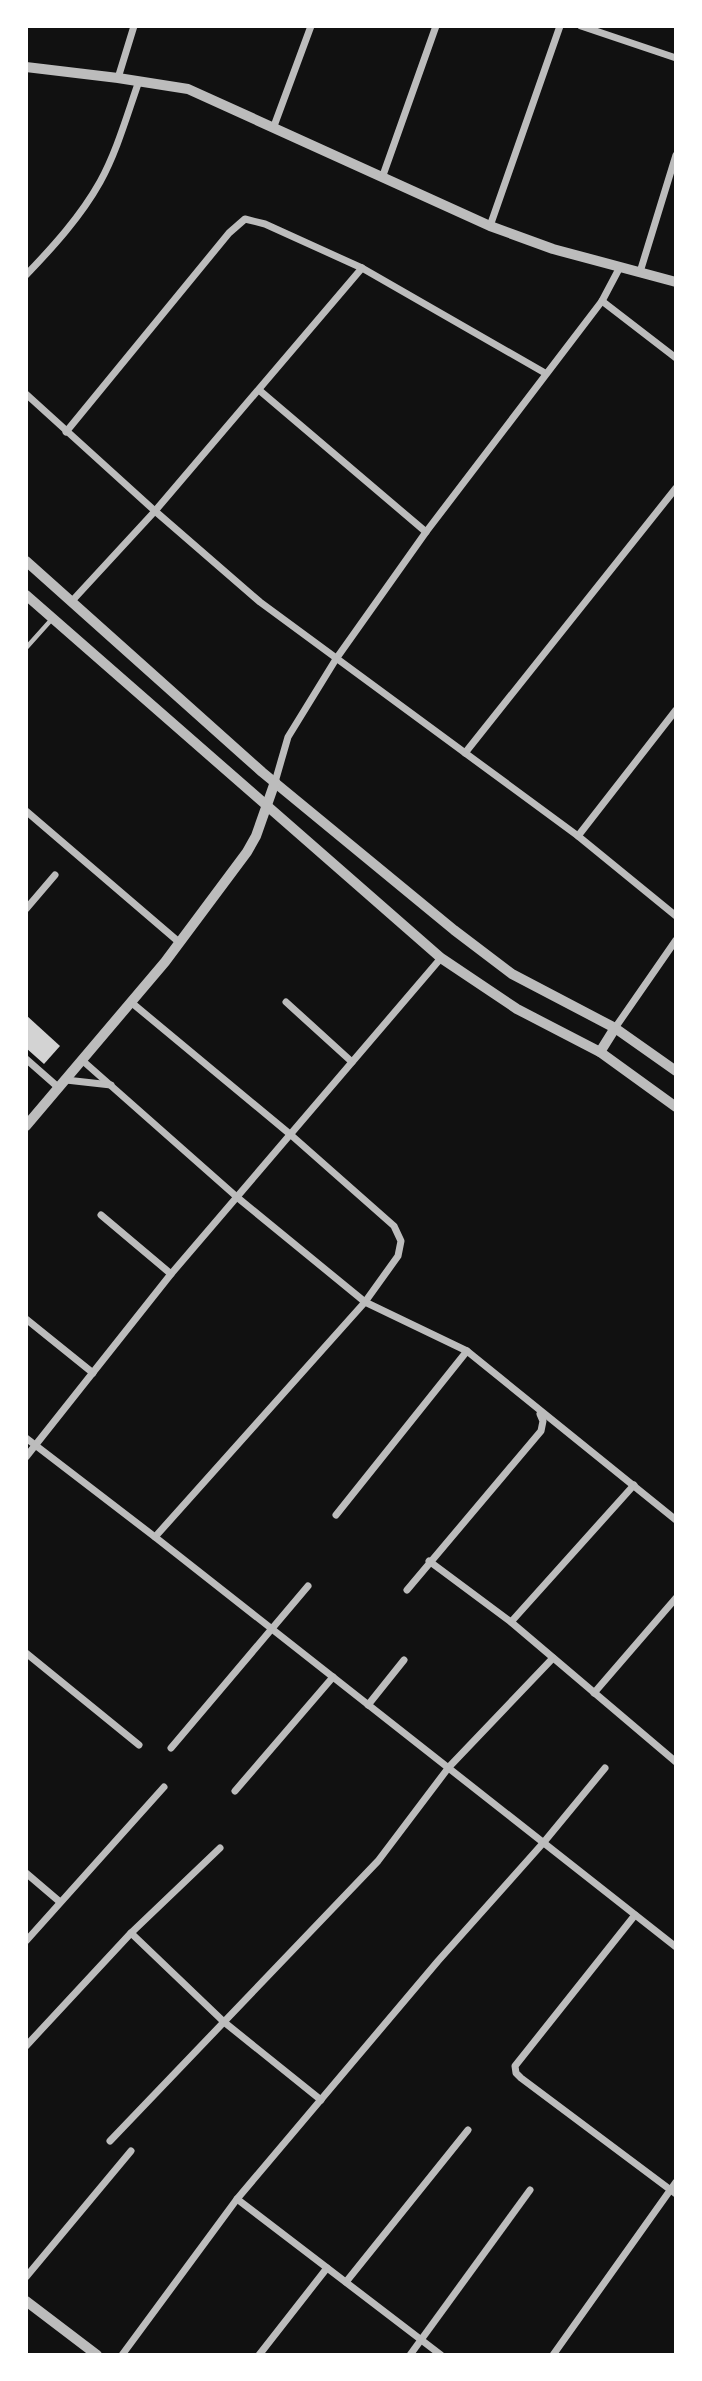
<svg xmlns="http://www.w3.org/2000/svg" width="702" height="2381" viewBox="0 0 702 2381" font-family="Raleway,sans-serif">
  <style>
    .building { fill: #d3d3d3 }
    .lines { fill: none; stroke-linecap: round; stroke-linejoin: round }
    .service { stroke: #bcbcbc; stroke-width: 4.5 }
    .minor { stroke: #bcbcbc; stroke-width: 7 }
    .tertiary { stroke: #bcbcbc; stroke-width: 10 }
  </style>
  <rect width="100%" height="100%" fill="#111"/>
  <path class="building" d="M26,1015L60,1046L44,1064L26,1048Z"/>
  <g class="lines">
    <path class="service" d="M26,648L52,619"/>
    <g class="minor">
      <path d="M581,26L676,58"/>
      <path d="M118,78L134,26"/>
      <path d="M274,126L311,26"/>
      <path d="M382,178L436,26"/>
      <path d="M490,226L560,26"/>
      <path d="M640,272L676,155"/>
      <path d="M26,275C53,247 81,216 100,182C117,151 127,115 139,81"/>
      <path d="M602,301L676,358"/>
      <path d="M259,390L426,532"/>
      <path d="M26,394L155,511L260,602L578,836L676,916"/>
      <path d="M66,432L229,233L245,219L265,224L362,268L545,373"/>
      <path d="M72,601L155,511L362,268"/>
      <path d="M465,753L676,488"/>
      <path d="M275,782L288,737L336,659L426,532L602,301L620,267"/>
      <path d="M26,811L180,943"/>
      <path d="M578,836L676,710"/>
      <path d="M26,909L55,875"/>
      <path d="M286,1002L352,1062"/>
      <path d="M132,1003L291,1135L394,1226L401,1241L398,1256L365,1302L467,1351L676,1520"/>
      <path d="M615,1028L676,940"/>
      <path d="M26,1059L59,1088"/>
      <path d="M83,1061L238,1198L365,1302L155,1537"/>
      <path d="M66,1080L111,1085"/>
      <path d="M101,1215L171,1274"/>
      <path d="M26,1319L93,1373"/>
      <path d="M26,1438L155,1537L676,1947"/>
      <path d="M26,1457L171,1274L441,958"/>
      <path d="M336,1515L467,1351"/>
      <path d="M429,1561L511,1622L676,1762"/>
      <path d="M407,1590L541,1431L543,1421L540,1414"/>
      <path d="M511,1622L634,1485"/>
      <path d="M26,1653L139,1745"/>
      <path d="M594,1693L676,1598"/>
      <path d="M368,1705L404,1660"/>
      <path d="M171,1748L308,1586"/>
      <path d="M235,1791L333,1677"/>
      <path d="M26,1873L60,1902"/>
      <path d="M635,1915L515,2066L516,2073L521,2078L676,2194"/>
      <path d="M131,1933L224,2022L321,2100"/>
      <path d="M26,1941L164,1787"/>
      <path d="M26,2046L131,1933L220,1848"/>
      <path d="M110,2141L378,1861L449,1767L553,1658"/>
      <path d="M237,2199L441,2355"/>
      <path d="M26,2277L131,2151"/>
      <path d="M346,2282L468,2130"/>
      <path d="M122,2355L237,2199L438,1961L544,1842L605,1768"/>
      <path d="M259,2355L327,2268"/>
      <path d="M410,2355L530,2190"/>
      <path d="M553,2355L676,2182"/>
    </g>
    <g class="tertiary">
      <path d="M26,67L118,78L188,89L490,226L553,249L676,282"/>
      <path d="M26,561L262,772L454,930L512,974L615,1028L676,1071"/>
      <path d="M26,595L441,958L517,1009L600,1052L676,1107"/>
      <path d="M600,1052L615,1028"/>
      <path d="M26,1126L165,962L247,852L256,836L275,782"/>
      <path d="M26,2301L97,2355"/>
    </g>
  </g>
  <rect width="702" height="2381" fill="none" stroke="#ffffff" stroke-width="56"/>
</svg>
